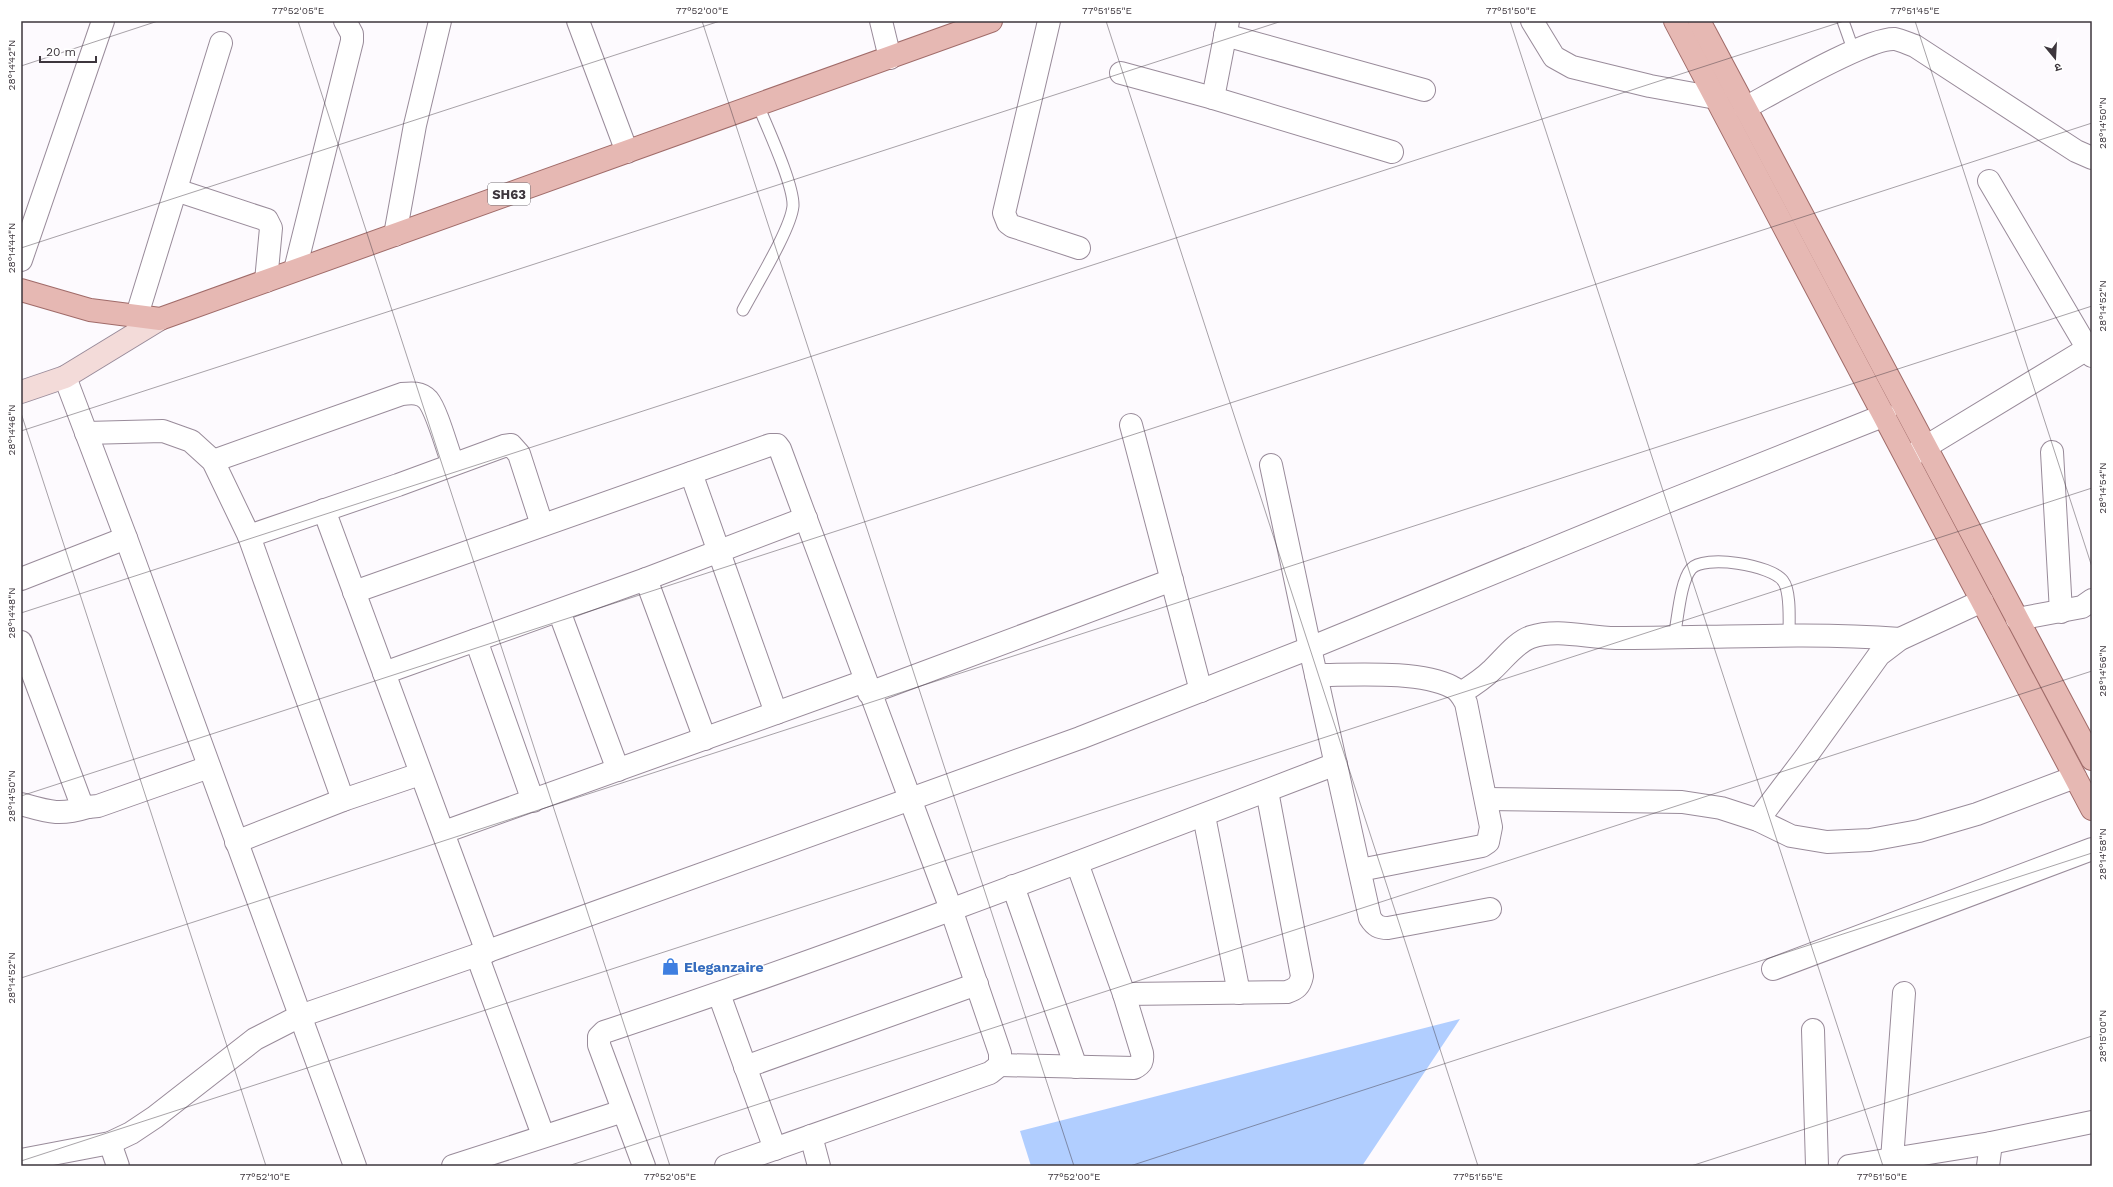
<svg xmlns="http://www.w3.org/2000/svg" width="2113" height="1187" viewBox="0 0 2113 1187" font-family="'Work Sans','Noto Sans Devanagari',sans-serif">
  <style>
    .water { fill: #b1ceff }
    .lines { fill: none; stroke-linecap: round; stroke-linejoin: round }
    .lane-casing { stroke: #998b9a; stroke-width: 13 }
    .street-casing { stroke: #998b9a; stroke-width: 24 }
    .secondary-casing { stroke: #998b9a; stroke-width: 24 }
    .primary-casing { stroke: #a06b69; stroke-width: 24 }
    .lane { stroke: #fff; stroke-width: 11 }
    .street { stroke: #fff; stroke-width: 22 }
    .secondary { stroke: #f3dbd9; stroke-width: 22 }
    .primary { stroke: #e6b8b3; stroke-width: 22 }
    .ticks { fill: none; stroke: #3d363d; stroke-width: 1; stroke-opacity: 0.45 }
    .labels { text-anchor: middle; stroke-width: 3; stroke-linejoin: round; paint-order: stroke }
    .shield { fill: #fff; stroke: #777277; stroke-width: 1 }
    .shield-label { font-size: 13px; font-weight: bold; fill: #3d363d }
    .shop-label { font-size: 14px; font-weight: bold; fill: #366cbe; stroke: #fff; text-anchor: start }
    .neatline { fill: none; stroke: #3d363d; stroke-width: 1.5 }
    .ticks-label { font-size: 10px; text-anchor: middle; fill: #3d363d }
  </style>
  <rect width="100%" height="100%" fill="#fdfafe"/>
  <path class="water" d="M1460,1019L1362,1166H1031L1020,1131Z"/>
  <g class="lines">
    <defs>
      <g id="lane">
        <path d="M1843,21L1854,52"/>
        <path d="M743,310C755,287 791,229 793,206C794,185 767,127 758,105"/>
        <path d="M1674,637C1678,619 1680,582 1691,569C1704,554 1772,565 1783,581C1791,591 1789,621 1789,635"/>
      </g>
      <g id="street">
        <path d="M578,21L627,152"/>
        <path d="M881,21L890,58"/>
        <path d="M1049,21L1004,213L1008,223L1012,226L1079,248"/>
        <path d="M1532,21L1554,57L1572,67L1650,86L1716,98"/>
        <path d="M1225,35L1424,90"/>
        <path d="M1121,73L1213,98L1392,152"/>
        <path d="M1213,98L1228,21"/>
        <path d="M1745,108C1773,93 1868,37 1895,39C1901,40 1909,44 1915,46L2076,151L2092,158"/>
        <path d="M1989,181L2092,356"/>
        <path d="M176,190L267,220L271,228L266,281"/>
        <path d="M395,235L415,125L440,21"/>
        <path d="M21,260L103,21"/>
        <path d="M295,270L352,41V34L345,21"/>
        <path d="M137,315L221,43"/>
        <path d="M65,377L126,538L355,1166"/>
        <path d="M1131,425L1201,691"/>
        <path d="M86,433L163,431L191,441L213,461L249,536L343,800"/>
        <path d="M2052,452L2061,612"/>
        <path d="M1909,457L2087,349"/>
        <path d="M213,461L402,394C411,393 421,392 428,400C437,411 447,449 453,464"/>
        <path d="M1271,465L1310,648L1370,918C1375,926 1379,928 1388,928L1490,909"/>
        <path d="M691,473L776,713"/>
        <path d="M324,510L487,952"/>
        <path d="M249,536L398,485L504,446L511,445L519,454L542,525"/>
        <path d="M21,579L126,538"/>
        <path d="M646,579L705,739"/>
        <path d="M354,592L770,445H777L780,449L951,909L1000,1053V1065L990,1073L726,1166"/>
        <path d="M559,611L618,770"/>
        <path d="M2017,619L2082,607L2092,600"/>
        <path d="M476,640L533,801"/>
        <path d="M21,642L81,803L88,807L98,806L209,767"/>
        <path d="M384,673L646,579L806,518"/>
        <path d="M1316,675C1353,675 1419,670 1452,687C1459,690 1462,696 1466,703L1491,827L1488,842L1482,846L1360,870"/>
        <path d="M869,693L1172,580"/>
        <path d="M1461,693C1472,686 1483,679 1492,670C1504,659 1516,642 1531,637C1558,628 1588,638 1616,638C1711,638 1805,632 1900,639"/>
        <path d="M1486,799L1682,802L1721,808L1758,820L1791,836L1827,842L1870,840L1919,831L1977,814L2075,777"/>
        <path d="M21,804C49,812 59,816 88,807"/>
        <path d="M1204,816L1239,993"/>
        <path d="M1758,820L1805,758L1879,655L1900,639L1982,601"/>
        <path d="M444,832L865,681"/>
        <path d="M236,842L343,800L420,774"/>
        <path d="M1013,886L1076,1067"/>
        <path d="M477,955L543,1135"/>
        <path d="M1773,969L2092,849"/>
        <path d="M719,994L775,1149"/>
        <path d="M1124,994L1287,992C1296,989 1300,986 1302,976L1267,791"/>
        <path d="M1813,1030L1817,1166"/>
        <path d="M1000,1065L1134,1068C1142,1064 1143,1061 1142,1053L1124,994L1077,863"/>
        <path d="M745,1067L977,984"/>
        <path d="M811,1136L819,1166"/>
        <path d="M110,1143L118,1166"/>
        <path d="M21,1160L110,1143L131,1133L155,1117L255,1039L300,1016L477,955L1080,738L1310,648L1664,503L1885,415"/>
        <path d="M1892,1160L1904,993"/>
        <path d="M453,1166L623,1111"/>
        <path d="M644,1166L599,1045V1037L604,1032C851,950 1093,857 1336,764"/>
        <path d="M1849,1166L1991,1143L2092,1122"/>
        <path d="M1988,1166L1991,1143"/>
      </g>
      <path id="secondary" d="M21,392L65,377L160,319"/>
      <g id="primary">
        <path d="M1675,21L2092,809"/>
        <path d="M1699,21L2092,759"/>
        <path d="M21,290L90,310L160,319L991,21"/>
      </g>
    </defs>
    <use href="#lane" class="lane-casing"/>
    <use href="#street" class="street-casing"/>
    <use href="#secondary" class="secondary-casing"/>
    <use href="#primary" class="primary-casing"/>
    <use href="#lane" class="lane"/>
    <use href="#street" class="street"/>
    <use href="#secondary" class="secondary"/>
    <use href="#primary" class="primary"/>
  </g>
  <path class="ticks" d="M298,21L670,1166M702,21L1074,1166M1106,21L1478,1166M1510,21L1883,1166M1915,21L2092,567M21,66L158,21M21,248L720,21M21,413L266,1166M21,431L1282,21M21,613L1844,21M21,796L2092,123M21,978L2092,306M21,1161L2092,488M568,1166L2092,671M1130,1166L2092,853M1691,1166L2092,1036"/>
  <defs>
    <symbol id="shop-bare" viewBox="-9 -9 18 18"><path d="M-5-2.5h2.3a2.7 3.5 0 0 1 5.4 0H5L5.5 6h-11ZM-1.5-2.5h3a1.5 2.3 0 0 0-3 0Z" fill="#3f7fe0" stroke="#fff" stroke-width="2.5" paint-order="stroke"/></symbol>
  </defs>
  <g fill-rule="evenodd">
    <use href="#shop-bare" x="658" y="954" width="25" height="25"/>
  </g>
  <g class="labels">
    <rect class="shield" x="488" y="183" width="42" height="22" rx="3"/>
    <g class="shield-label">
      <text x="509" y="199">SH63</text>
    </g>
    <g class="shop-label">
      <text x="684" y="972">Eleganzaire</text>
    </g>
  </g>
  <rect width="2113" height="1187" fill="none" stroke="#ffffff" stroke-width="44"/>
  <g transform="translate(2055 58) rotate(162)" stroke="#ffffff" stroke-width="3" paint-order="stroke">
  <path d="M0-3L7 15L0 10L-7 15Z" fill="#3d363d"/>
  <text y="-6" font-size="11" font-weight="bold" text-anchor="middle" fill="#3d363d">उ</text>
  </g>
  <path d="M40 56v6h56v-6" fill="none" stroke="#3d363d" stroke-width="2"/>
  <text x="46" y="56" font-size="12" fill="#3d363d" stroke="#ffffff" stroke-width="3" paint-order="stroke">20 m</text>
  <rect x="22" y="22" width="2069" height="1143" class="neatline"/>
  <g class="ticks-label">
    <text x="298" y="14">77°52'05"E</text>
    <text x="702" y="14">77°52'00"E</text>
    <text x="1107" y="14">77°51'55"E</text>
    <text x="1511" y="14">77°51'50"E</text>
    <text x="1915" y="14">77°51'45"E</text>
    <text transform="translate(11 65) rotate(-90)" y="4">28°14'42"N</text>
    <text transform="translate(2102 123) rotate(-90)" y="4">28°14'50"N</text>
    <text transform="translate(11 248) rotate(-90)" y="4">28°14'44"N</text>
    <text transform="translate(2102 306) rotate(-90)" y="4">28°14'52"N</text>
    <text transform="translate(11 430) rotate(-90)" y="4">28°14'46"N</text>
    <text transform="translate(2102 488) rotate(-90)" y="4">28°14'54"N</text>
    <text transform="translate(11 613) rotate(-90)" y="4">28°14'48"N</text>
    <text transform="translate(2102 671) rotate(-90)" y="4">28°14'56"N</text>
    <text transform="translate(11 796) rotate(-90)" y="4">28°14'50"N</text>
    <text transform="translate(2102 854) rotate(-90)" y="4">28°14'58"N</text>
    <text transform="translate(11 978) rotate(-90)" y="4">28°14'52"N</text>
    <text transform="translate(2102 1036) rotate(-90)" y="4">28°15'00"N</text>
    <text x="265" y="1180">77°52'10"E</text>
    <text x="670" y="1180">77°52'05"E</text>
    <text x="1074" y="1180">77°52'00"E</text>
    <text x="1478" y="1180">77°51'55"E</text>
    <text x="1882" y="1180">77°51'50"E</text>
  </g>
</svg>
